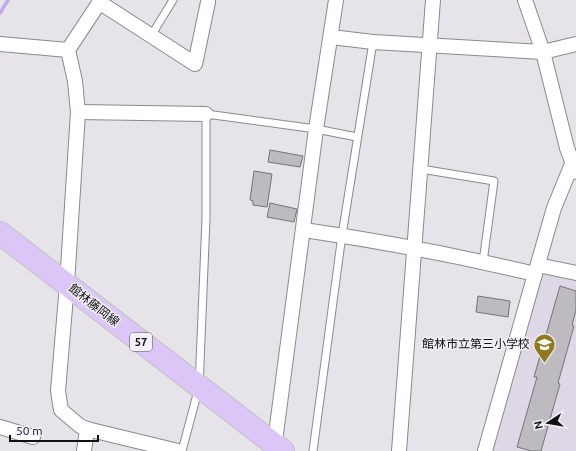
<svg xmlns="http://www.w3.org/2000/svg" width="576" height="451" viewBox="0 0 576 451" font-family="Ubuntu,'Noto Sans JP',sans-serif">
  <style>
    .built { fill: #ded8e6 }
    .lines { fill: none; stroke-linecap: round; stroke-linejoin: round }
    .stream { stroke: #c4a8e9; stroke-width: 3.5 }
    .building { fill: #bdbac0; stroke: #757378 }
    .service-casing { stroke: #8b898f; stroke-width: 9 }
    .minor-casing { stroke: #8b898f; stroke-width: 16 }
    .primary-casing { stroke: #c1c1c1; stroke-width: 24 }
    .service { stroke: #fff; stroke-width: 7 }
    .minor { stroke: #fff; stroke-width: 14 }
    .primary { stroke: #dcc6f8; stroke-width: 22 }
    .labels { text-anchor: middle; stroke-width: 3; stroke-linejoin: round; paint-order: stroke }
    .shield { fill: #f3f0f7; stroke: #555357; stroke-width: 1 }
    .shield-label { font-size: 11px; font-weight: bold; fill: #111012 }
    .street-label { font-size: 12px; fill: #111012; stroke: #f3f0f7 }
    .poi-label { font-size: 12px; fill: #111012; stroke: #f3f0f7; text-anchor: end }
  </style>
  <rect width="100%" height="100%" fill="#e6e3e9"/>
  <path class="built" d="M540,268L576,277V451H490Z"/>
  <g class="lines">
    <path class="stream" d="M0,13L8,0"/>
  </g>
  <g class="building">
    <path d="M270,150L303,156L300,167L268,162Z"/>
    <path d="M254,171L272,174L267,207L253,205V201L250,200Z"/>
    <path d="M270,203L297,209L294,222L267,217Z"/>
    <path d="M560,286L576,291V310L572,325L574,326L558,383L560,384L541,451H531L517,447L537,377H534Z"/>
    <path d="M478,296L510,301L508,317L476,312Z"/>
  </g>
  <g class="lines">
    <defs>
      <g id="service">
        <path d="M151,36L173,0"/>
        <path d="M421,169L494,181L483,262"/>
        <path d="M182,451L199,387L206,219V114L316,129L357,137"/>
        <path d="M313,451L342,235L373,42"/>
      </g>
      <g id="minor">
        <path d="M525,0L543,52L567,148L576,172"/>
        <path d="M99,2L195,64L208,2"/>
        <path d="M331,37L373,42L543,52L576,44"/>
        <path d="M0,44L68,50L75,81L78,112L67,284L58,391L61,410L80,426L87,429L178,451"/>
        <path d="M68,50L101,0"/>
        <path d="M78,112L206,114"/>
        <path d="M304,230C381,241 459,256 535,274L554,208L572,164"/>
        <path d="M538,265L576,273"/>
        <path d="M0,427L33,437"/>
        <path d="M274,449L316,129L336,0"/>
        <path d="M84,451L87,429"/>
        <path d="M399,451L433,0"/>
        <path d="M485,451L535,274"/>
      </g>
      <path id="primary" d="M0,233L283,451"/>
    </defs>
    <use href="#service" class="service-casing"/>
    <use href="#minor" class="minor-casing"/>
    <use href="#primary" class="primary-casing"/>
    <use href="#service" class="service"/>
    <use href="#minor" class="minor"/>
    <use href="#primary" class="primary"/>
  </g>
  <defs>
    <symbol id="school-pin" viewBox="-11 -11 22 30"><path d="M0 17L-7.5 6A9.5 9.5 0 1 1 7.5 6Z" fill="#917920" stroke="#f3f0f7"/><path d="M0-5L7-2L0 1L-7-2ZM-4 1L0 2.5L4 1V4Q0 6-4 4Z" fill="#fff"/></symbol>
  </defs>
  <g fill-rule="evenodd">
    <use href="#school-pin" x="532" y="332" width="25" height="34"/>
  </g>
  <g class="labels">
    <rect class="shield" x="130" y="333" width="22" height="18" rx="3"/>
    <g class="shield-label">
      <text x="141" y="346">57</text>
    </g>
    <g class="street-label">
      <text transform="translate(94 305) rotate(38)" y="4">館林藤岡線</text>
    </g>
    <g class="poi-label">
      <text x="530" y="348">館林市立第三小学校</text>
    </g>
  </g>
  <g transform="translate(548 423) rotate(258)" stroke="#f3f0f7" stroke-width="3" paint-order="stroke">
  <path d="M0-3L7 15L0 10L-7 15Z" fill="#111012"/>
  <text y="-6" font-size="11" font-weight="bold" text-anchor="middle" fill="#111012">N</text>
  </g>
  <path d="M10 435v6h88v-6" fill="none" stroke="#111012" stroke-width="2"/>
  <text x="16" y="435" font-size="12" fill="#111012" stroke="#f3f0f7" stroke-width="3" paint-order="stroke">50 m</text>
</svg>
